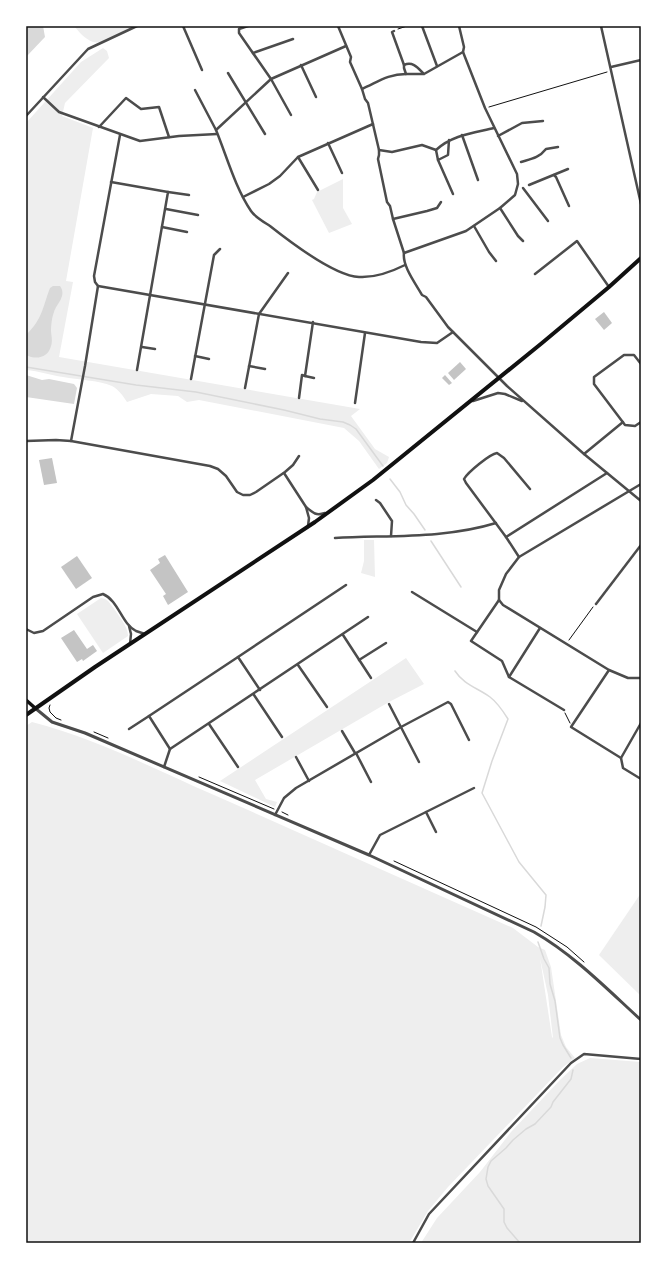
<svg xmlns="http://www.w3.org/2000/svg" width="667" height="1269" viewBox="0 0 667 1269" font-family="'Alegreya Sans',sans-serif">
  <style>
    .green { fill: #eee; fill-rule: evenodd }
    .water { fill: #d9d9d9 }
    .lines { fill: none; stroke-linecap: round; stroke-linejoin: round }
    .stream { stroke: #d9d9d9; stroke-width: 1.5 }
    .building { fill: #c4c4c4 }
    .path { stroke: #111; stroke-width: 1 }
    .minor { stroke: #4c4c4c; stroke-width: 2.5 }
    .tertiary { stroke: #4c4c4c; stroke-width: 3 }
    .secondary { stroke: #111; stroke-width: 3.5 }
    .primary { stroke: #111; stroke-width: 4 }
    .neatline { fill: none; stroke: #111; stroke-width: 1.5 }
  </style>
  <rect width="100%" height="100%" fill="#fff"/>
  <g class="green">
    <path d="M74,26H139C128,31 105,45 93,42C85,39 79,32 74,26Z"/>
    <path d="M103,48L107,51L109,58L65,103L62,116L93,128L66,281L73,282L59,357L360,409L351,416L375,449L389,457L387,463L379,469L359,441L344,428L199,400L187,402L178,396L151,394L127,402C123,396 119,390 112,386C98,380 78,380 63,377C50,375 39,371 26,370V123L81,62Z"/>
    <path d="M343,179V208L352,224L329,233L312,200L314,199L317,192Z"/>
    <path d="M364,540H374L375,577L361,573L364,561Z"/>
    <path d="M101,598L105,599L108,601C114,609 129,627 128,636L103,653L77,614Z"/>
    <path d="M406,658L424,684L389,702L255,780L266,799L277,802L275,807L220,781Z"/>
    <path d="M32,722C95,738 154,769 214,795C314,839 413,884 513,928L538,947L545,950L551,967L561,1035L566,1047L575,1058L563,1067L448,1187L428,1211L409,1243H27L26,1241V726ZM540,958L548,995L553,1038L552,1037Z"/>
    <path d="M641,893V996L599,955Z"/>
    <path d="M590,1058L641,1062V1243H421L437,1218L480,1172L511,1132L560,1080L577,1064Z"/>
  </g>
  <g class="water">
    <path d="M26,26H43L45,37L26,57Z"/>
    <path d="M53,286H60C67,296 57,303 54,312C52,317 51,325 51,330C51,335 53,341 51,346C48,358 36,360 26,355V335C43,318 42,309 50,288Z"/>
    <path d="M26,375L42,380L49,379L74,384L77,388L74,404L26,397Z"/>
  </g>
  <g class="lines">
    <g class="stream">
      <path d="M26,367L136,385L196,392L284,410L320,419L343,422L350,425L356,429L383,466"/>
      <path d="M390,479L400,492L406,505L414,514L425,530"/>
      <path d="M431,541L461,587"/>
      <path d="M455,671C464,685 478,688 490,697C498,703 503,711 508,719L492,761L482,793L519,862L546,895L545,907L541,926"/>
      <path d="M538,942L544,959L549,968L550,984L555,1001L560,1038L563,1045L571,1058"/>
      <path d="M520,1243L507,1228L504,1222V1209L488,1186L486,1179L488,1167L491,1161L506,1148L513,1140L526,1129L535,1124L551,1107L553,1102L571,1079L573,1070"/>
    </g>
  </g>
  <g class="building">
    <path d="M604,312L612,323L604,330L595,319Z"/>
    <path d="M460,362L466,369L454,380L448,373Z"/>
    <path d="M445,375L452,383L449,385L442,378Z"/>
    <path d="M52,458L57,483L44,485L39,460Z"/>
    <path d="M165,555L188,592L168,605L163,596L166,594L150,570L160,563L158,559Z"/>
    <path d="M77,556L92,578L76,589L61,567Z"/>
    <path d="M74,630L87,649L93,645L97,651L83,661L82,659L77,662L61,638Z"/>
  </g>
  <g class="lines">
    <g class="path">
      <path d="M398,29L407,26"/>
      <path d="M489,107L607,72"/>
      <path d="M569,640L593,607"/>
      <path d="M50,705L49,708L50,712L56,718L61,720"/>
      <path d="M565,713L570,723"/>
      <path d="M94,732L108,738"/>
      <path d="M199,777L274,809"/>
      <path d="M282,812L288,815"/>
      <path d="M394,861L536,927L567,947L584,962"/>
    </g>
    <g class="minor">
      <path d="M183,26L202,70"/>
      <path d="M248,26L239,29V33L271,79L291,115"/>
      <path d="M338,26L351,57L350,62L362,89L365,99L368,103L379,150V155L378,159L387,202L390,206L393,219L404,253C402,266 416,284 422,295L426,297L448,327L507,386L584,454L641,501"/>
      <path d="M422,26L437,66"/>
      <path d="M601,26L641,204"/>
      <path d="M394,31L392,32L404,65"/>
      <path d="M346,46L271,79L216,130C227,157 235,187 251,211C255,217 264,222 270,226C289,241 335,276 359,277C375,278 391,272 405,265"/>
      <path d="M253,53L293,39"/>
      <path d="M301,65L316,97"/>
      <path d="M611,67L641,60"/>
      <path d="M228,73L265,134"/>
      <path d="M424,74C418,68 413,61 404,65V68L406,74H424L463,52"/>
      <path d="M362,89C378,82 388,74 406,74"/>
      <path d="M195,90L216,130"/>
      <path d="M43,97L59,112L140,141L179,136L217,134"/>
      <path d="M26,116L88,49L137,26"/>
      <path d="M99,127L126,98L141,109L159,107L169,137"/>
      <path d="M462,135L478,180"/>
      <path d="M498,136L522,123L543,121"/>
      <path d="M449,140L448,155L438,160L436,150C452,135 473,133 494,128"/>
      <path d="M328,143L342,173"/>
      <path d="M379,150L392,152L422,145L436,150"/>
      <path d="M298,157L318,190"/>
      <path d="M438,160L453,194"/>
      <path d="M521,162C531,159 539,158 546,149L558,147"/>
      <path d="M554,175L556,177L569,206"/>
      <path d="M111,182L168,192L137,370"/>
      <path d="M529,185L568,169"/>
      <path d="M523,188L548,221"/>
      <path d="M168,192L189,195"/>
      <path d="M243,197L269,184L280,176L298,157L373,124"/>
      <path d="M500,208L518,236L523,241"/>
      <path d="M166,209L198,215"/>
      <path d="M393,219L427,211L437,208L441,202"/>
      <path d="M474,226L489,252L496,261"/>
      <path d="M162,227L187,232"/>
      <path d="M404,253L466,231L500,208L515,195L518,184L517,174L485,108L463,52L464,47L459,26"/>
      <path d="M535,274L577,241L609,287"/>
      <path d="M98,286L421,342L437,343L453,332"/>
      <path d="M142,347L155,349"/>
      <path d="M195,356L209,359"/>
      <path d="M641,364L634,355H624L594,377V384L625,425L635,426L641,422"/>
      <path d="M249,366L265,369"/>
      <path d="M305,376L314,378"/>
      <path d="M191,379L214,255L220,249"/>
      <path d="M245,388L259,314L288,273"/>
      <path d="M299,398L302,375L305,376L313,322"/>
      <path d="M473,401L498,393L505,394L522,401"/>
      <path d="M355,403L365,333"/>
      <path d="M26,441L56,440L71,441L210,466L218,469L226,476L237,492L243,495H250L256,492L285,472L293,465L299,456"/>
      <path d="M71,441L85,366L98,286L95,282L94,276L120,135"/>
      <path d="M584,454L623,422"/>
      <path d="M284,473L306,507L309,518L308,526"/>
      <path d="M376,500L380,503L392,521L391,536"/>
      <path d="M306,507C313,513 316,516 325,513"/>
      <path d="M506,537L607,473"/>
      <path d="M335,538C388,535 444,539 496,523"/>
      <path d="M519,557L506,537L466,483L464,479C468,472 490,454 497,453L504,458L530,489"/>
      <path d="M412,592L477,632"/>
      <path d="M499,600L503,605L609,670L628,678H641"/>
      <path d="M596,604L641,545"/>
      <path d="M129,626L131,634L130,644"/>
      <path d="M26,629L34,633L43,631L93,597L103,594C119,601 121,623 136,631C139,632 142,633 145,634"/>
      <path d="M343,635L371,678"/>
      <path d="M238,657L346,585"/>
      <path d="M359,660L386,643"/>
      <path d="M298,665L327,707"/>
      <path d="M609,670L571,727L621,758"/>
      <path d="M509,677L540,628"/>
      <path d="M254,695L282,737"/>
      <path d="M389,704L419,762"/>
      <path d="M564,710L509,677L502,661L471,641L499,600V590L506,574L519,557L641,484"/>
      <path d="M641,723L621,758L623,768L641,779"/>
      <path d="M209,724L238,767"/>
      <path d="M129,729L149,716"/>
      <path d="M342,731L355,753"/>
      <path d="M170,749L149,716L238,657L260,690"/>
      <path d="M356,753L371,782"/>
      <path d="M296,757L309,781"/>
      <path d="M164,767L170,749L368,617"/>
      <path d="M426,812L436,832"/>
      <path d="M275,815L284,798L296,788L401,727L448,702L451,704L469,740"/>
      <path d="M369,855L380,835L474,788"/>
      <path d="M413,1243L429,1214L571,1063L584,1054L641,1059"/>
    </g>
    <path class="tertiary" d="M35,708L52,722L85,733L369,855L534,932C574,955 607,989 641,1020"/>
    <path class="secondary" d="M26,700L35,708"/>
    <path class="primary" d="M26,715L95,667L315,522L373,480L542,343L609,287L641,258"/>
  </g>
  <rect width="667" height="1269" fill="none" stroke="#ffffff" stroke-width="54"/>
  <rect x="27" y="27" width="613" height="1215" class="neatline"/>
</svg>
